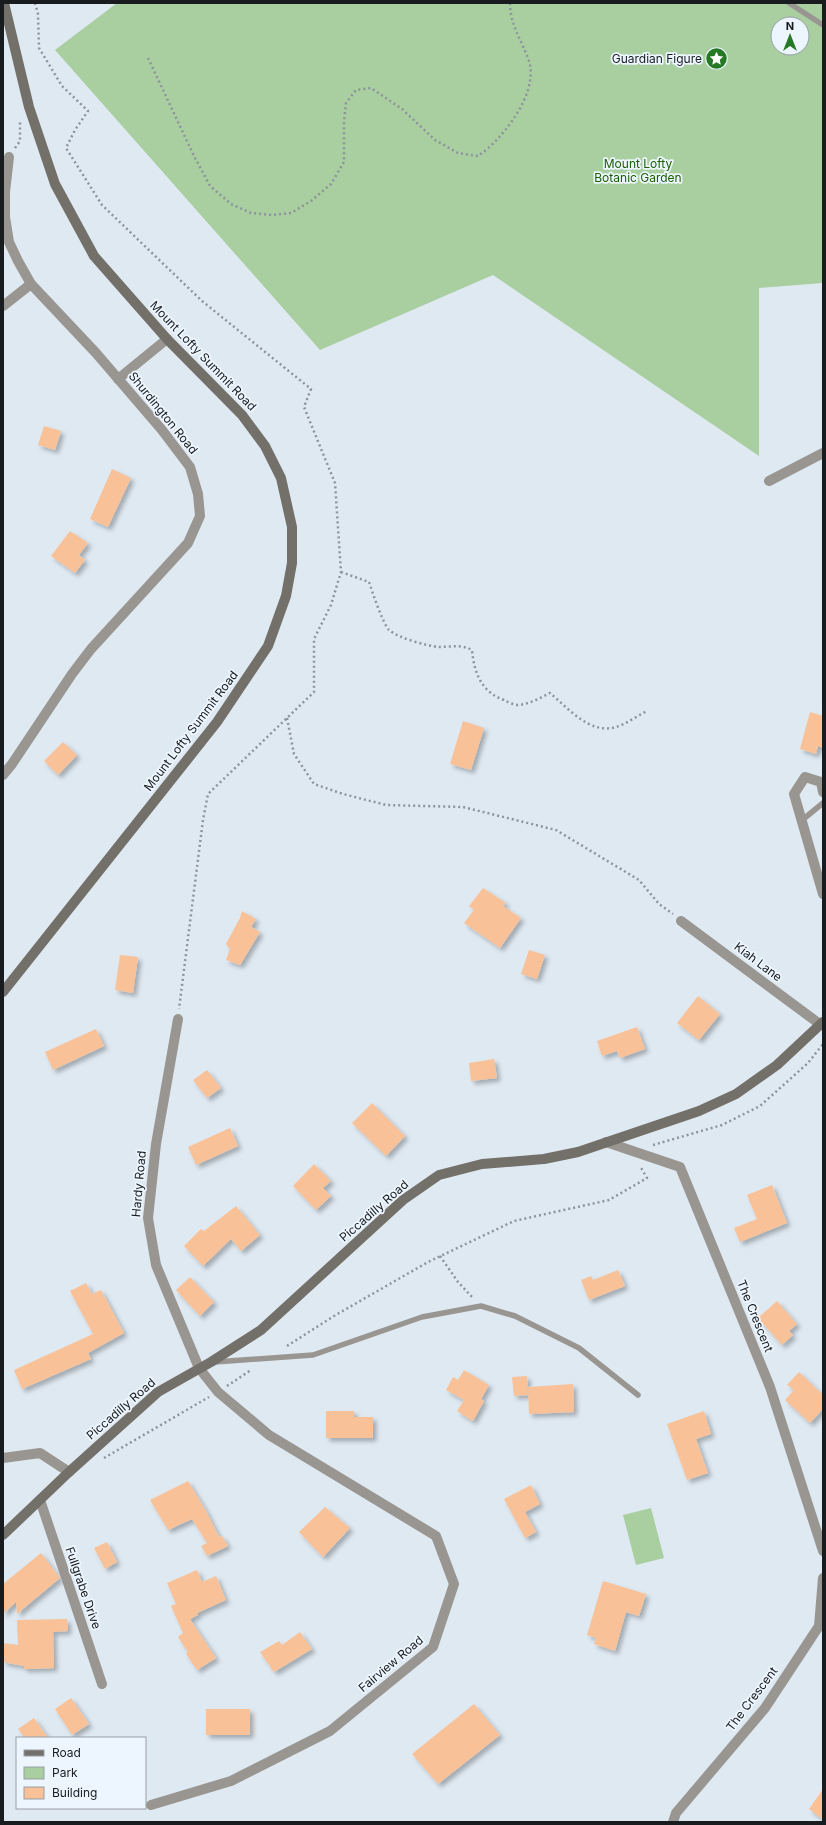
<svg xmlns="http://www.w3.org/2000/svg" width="826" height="1825" viewBox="0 0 826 1825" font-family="Inter,sans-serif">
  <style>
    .green { fill: #a9cea0; fill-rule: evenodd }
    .building { fill: #f9c197; filter: url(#shadow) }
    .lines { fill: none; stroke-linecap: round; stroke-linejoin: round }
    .path { stroke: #8d949b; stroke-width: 2.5; stroke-dasharray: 2 3; stroke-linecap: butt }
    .lane { stroke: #999692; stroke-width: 5.5 }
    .street { stroke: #999692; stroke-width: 10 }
    .secondary { stroke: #736f69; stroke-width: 10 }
    .labels { text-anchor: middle; stroke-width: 3.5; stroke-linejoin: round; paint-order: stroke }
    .poi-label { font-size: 12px; fill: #181c1f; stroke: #edf6ff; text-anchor: end }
    .park-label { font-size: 12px; fill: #195d00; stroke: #edf6ff }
    .street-label { font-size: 12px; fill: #181c1f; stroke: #edf6ff }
  </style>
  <defs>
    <filter id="shadow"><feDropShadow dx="3.5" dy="3.5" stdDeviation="2" flood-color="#0004"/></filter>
  </defs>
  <rect width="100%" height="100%" fill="#dfe9f2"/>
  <g class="green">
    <path d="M117,3H823V283L759,288V456L493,275L320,350L55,50ZM778,24H802V48H778Z"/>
    <path d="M651,1508L664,1558L636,1565L623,1515Z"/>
  </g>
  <g class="building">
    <path d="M44,426L61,431L55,450L38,445Z"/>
    <path d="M112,469L131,478L108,527L90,519Z"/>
    <path d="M70,531L88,543L79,555L85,560L75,573L51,556Z"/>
    <path d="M810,712L823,716V748L818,746L816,754L800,749Z"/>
    <path d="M463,721L484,728L471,770L450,764Z"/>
    <path d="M63,742L77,755L58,775L44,761Z"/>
    <path d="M483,888L506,903L503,906L521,918L500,948L464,923L474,910L469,906Z"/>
    <path d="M242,911L256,919L251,927L260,932L240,965L226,960L230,949L226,944L240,918Z"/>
    <path d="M529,950L545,955L537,979L521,974Z"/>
    <path d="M120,955L138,957L133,993L115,990Z"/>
    <path d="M698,996L720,1014L699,1040L677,1023Z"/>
    <path d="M637,1027L645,1049L620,1058L617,1051L602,1056L597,1041Z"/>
    <path d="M96,1029L104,1046L53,1070L45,1052Z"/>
    <path d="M494,1059L497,1078L471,1081L469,1063Z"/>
    <path d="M207,1070L221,1088L207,1098L193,1080Z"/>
    <path d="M372,1103L405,1136L386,1156L352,1123Z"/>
    <path d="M230,1128L238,1146L196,1165L188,1147Z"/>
    <path d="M314,1164L331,1181L323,1188L331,1196L316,1210L293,1186Z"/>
    <path d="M772,1185L787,1223L740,1242L734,1228L757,1219L747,1195Z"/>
    <path d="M236,1206L260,1235L241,1251L231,1239L203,1266L184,1246L201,1229L204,1231Z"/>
    <path d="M618,1270L625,1286L589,1300L581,1280L591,1276L593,1280Z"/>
    <path d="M190,1277L214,1302L200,1316L176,1290Z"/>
    <path d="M86,1283L92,1294L101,1290L124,1333L88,1353L91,1359L22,1389L14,1370L93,1334L70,1291Z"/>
    <path d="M777,1301L797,1324L789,1331L793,1335L782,1345L758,1318Z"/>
    <path d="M464,1370L489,1385L481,1399L484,1401L473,1421L457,1411L464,1400L446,1390L453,1377L458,1380Z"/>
    <path d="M799,1372L823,1395V1409L810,1423L785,1400L794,1390L787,1385Z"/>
    <path d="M527,1376L528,1395L514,1396L512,1377Z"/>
    <path d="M573,1384L574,1412L529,1414L528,1387Z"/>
    <path d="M326,1411H354V1417H373V1438H326Z"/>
    <path d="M704,1411L711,1434L696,1439L708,1473L687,1480L667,1424Z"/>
    <path d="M188,1481L206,1511L219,1537L222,1536L228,1546L207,1556L201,1546L207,1543L192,1519L168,1530L150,1500Z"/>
    <path d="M531,1485L540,1504L525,1512L536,1532L525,1538L504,1499Z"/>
    <path d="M325,1507L350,1528L323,1557L299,1532Z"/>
    <path d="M107,1542L117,1562L105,1569L94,1548Z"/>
    <path d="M41,1553L60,1578L17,1614L16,1602L3,1614V1584Z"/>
    <path d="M197,1570L202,1582L216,1576L226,1600L197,1613L198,1615L190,1619L216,1658L197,1670L186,1654L188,1652L178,1637L183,1633L171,1606L176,1604L167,1583Z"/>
    <path d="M603,1581L646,1594L639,1616L626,1612L615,1651L594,1644L596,1638L587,1635Z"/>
    <path d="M67,1619L68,1631L53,1632L54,1668L24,1669V1666L3,1662V1643L18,1645L17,1620Z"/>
    <path d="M300,1632L312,1649L274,1672L260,1652L279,1641L282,1645Z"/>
    <path d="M71,1698L89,1724L72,1735L55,1709Z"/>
    <path d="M474,1704L500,1735L438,1784L412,1754Z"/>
    <rect x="206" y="1709" width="44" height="26"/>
    <path d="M34,1718L48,1738H25L18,1729Z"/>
    <path d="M823,1789V1819L809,1809Z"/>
  </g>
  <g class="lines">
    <g class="path">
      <path d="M35,3L38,14L39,48L62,86L88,111L75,130L66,148L102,205L202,301L311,389L304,407L335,483L341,572L331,605L314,639V692L208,794L203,820L179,1009"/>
      <path d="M148,58L194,156L210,186L231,204L251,213L272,215L291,213L311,201L331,184L344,162V122L346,103L356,90L371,88L402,109L435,140L458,153L478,156C503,139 539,93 529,61C522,41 510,25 510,3"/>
      <path d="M15,148L20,141V122"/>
      <path d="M341,572L369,582C372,591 383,624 389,630C398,638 427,646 439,647C450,647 461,644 472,650C474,672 481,692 504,700C508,702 514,705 518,705C530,704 540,698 550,693C568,708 590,735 616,727C626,724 637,716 647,711"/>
      <path d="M287,718L294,754L314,784L343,794L386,805L463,807L556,830L639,880L659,904L673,914"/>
      <path d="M653,1145L722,1125L760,1106L808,1063L823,1044"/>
      <path d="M440,1256L458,1282L473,1298"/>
      <path d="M287,1346L334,1316L428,1262L514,1221L609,1200L647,1178L640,1166"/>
      <path d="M227,1386L251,1370"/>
      <path d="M104,1458L209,1397"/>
    </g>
    <g class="lane">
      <path d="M789,3L823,25"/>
      <path d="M801,821L823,803"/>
      <path d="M215,1362L313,1355L422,1317L481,1306L515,1316L579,1348L638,1395"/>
    </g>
    <g class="street">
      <path d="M3,306L31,284"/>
      <path d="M118,379L167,339"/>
      <path d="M769,481L823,453"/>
      <path d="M3,775L12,764L72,674L91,649L188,543L200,516L198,494L190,467L162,430L96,353L31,284L18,261L9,242L5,217V192L9,157"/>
      <path d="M823,792L821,782L805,777L794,794L823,894"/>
      <path d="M681,921L821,1025"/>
      <path d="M606,1142L680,1167L770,1387L823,1551"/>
      <path d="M3,1458L40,1453L69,1472"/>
      <path d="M40,1500L102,1684"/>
      <path d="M151,1805L231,1781L330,1731L433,1647L454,1584L436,1536L269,1435L218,1392L199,1368L156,1265L148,1218L156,1144L178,1019"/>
      <path d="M673,1822L676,1813L765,1708L819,1626L823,1578"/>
    </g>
    <g class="secondary">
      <path d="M3,992L217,722L268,646L286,596L292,563V527L281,478L265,446L242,415L167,339L94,256L55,184L29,107L4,3"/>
      <path d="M3,1535L69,1472L158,1392L211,1362L261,1330L403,1200L439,1175L482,1164L544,1159L578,1152L699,1111L736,1094L777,1065L823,1022"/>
    </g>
  </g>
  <defs>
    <symbol id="sight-disc" viewBox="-11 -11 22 22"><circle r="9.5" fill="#267924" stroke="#edf6ff"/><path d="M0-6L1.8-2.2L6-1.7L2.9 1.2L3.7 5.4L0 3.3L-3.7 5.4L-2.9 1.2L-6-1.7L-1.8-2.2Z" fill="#fff"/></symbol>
  </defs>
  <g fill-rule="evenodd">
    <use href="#sight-disc" x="704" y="46" width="25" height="25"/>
  </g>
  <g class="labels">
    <g class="poi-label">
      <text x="702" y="63">Guardian Figure</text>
    </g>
    <g class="park-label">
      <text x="638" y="168">Mount Lofty<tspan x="638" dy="14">Botanic Garden</tspan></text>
    </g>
    <g class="street-label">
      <text transform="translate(203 356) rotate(46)" y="4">Mount Lofty Summit Road</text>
      <text transform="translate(163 413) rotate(51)" y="4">Shurdington Road</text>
      <text transform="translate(191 731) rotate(-53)" y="4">Mount Lofty Summit Road</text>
      <text transform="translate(758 962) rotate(37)" y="4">Kiah Lane</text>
      <text transform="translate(139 1184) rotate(-85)" y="4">Hardy Road</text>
      <text transform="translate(374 1211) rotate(-41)" y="4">Piccadilly Road</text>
      <text transform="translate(755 1316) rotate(68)" y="4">The Crescent</text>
      <text transform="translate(121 1409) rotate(-41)" y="4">Piccadilly Road</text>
      <text transform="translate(83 1588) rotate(71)" y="4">Fullgrabe Drive</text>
      <text transform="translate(391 1664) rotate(-40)" y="4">Fairview Road</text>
      <text transform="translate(752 1699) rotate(-53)" y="4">The Crescent</text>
    </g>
  </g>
  <rect width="826" height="1825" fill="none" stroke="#181c1f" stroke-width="8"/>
  <rect x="16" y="1737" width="130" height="72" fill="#edf6ff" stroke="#989fa5"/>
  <rect x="24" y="1750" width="20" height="6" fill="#736f69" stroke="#989fa5"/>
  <text x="52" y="1757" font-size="12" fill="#181c1f">Road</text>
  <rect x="24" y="1767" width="20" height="12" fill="#a9cea0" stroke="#989fa5"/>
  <text x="52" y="1777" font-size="12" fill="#181c1f">Park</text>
  <rect x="24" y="1787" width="20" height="12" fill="#f9c197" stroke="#989fa5"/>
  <text x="52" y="1797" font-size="12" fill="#181c1f">Building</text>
  <g transform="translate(790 36)"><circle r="19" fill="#edf6ff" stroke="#989fa5"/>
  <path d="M0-3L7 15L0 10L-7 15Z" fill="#267924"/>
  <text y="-6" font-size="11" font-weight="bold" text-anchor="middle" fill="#181c1f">N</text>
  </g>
</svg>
